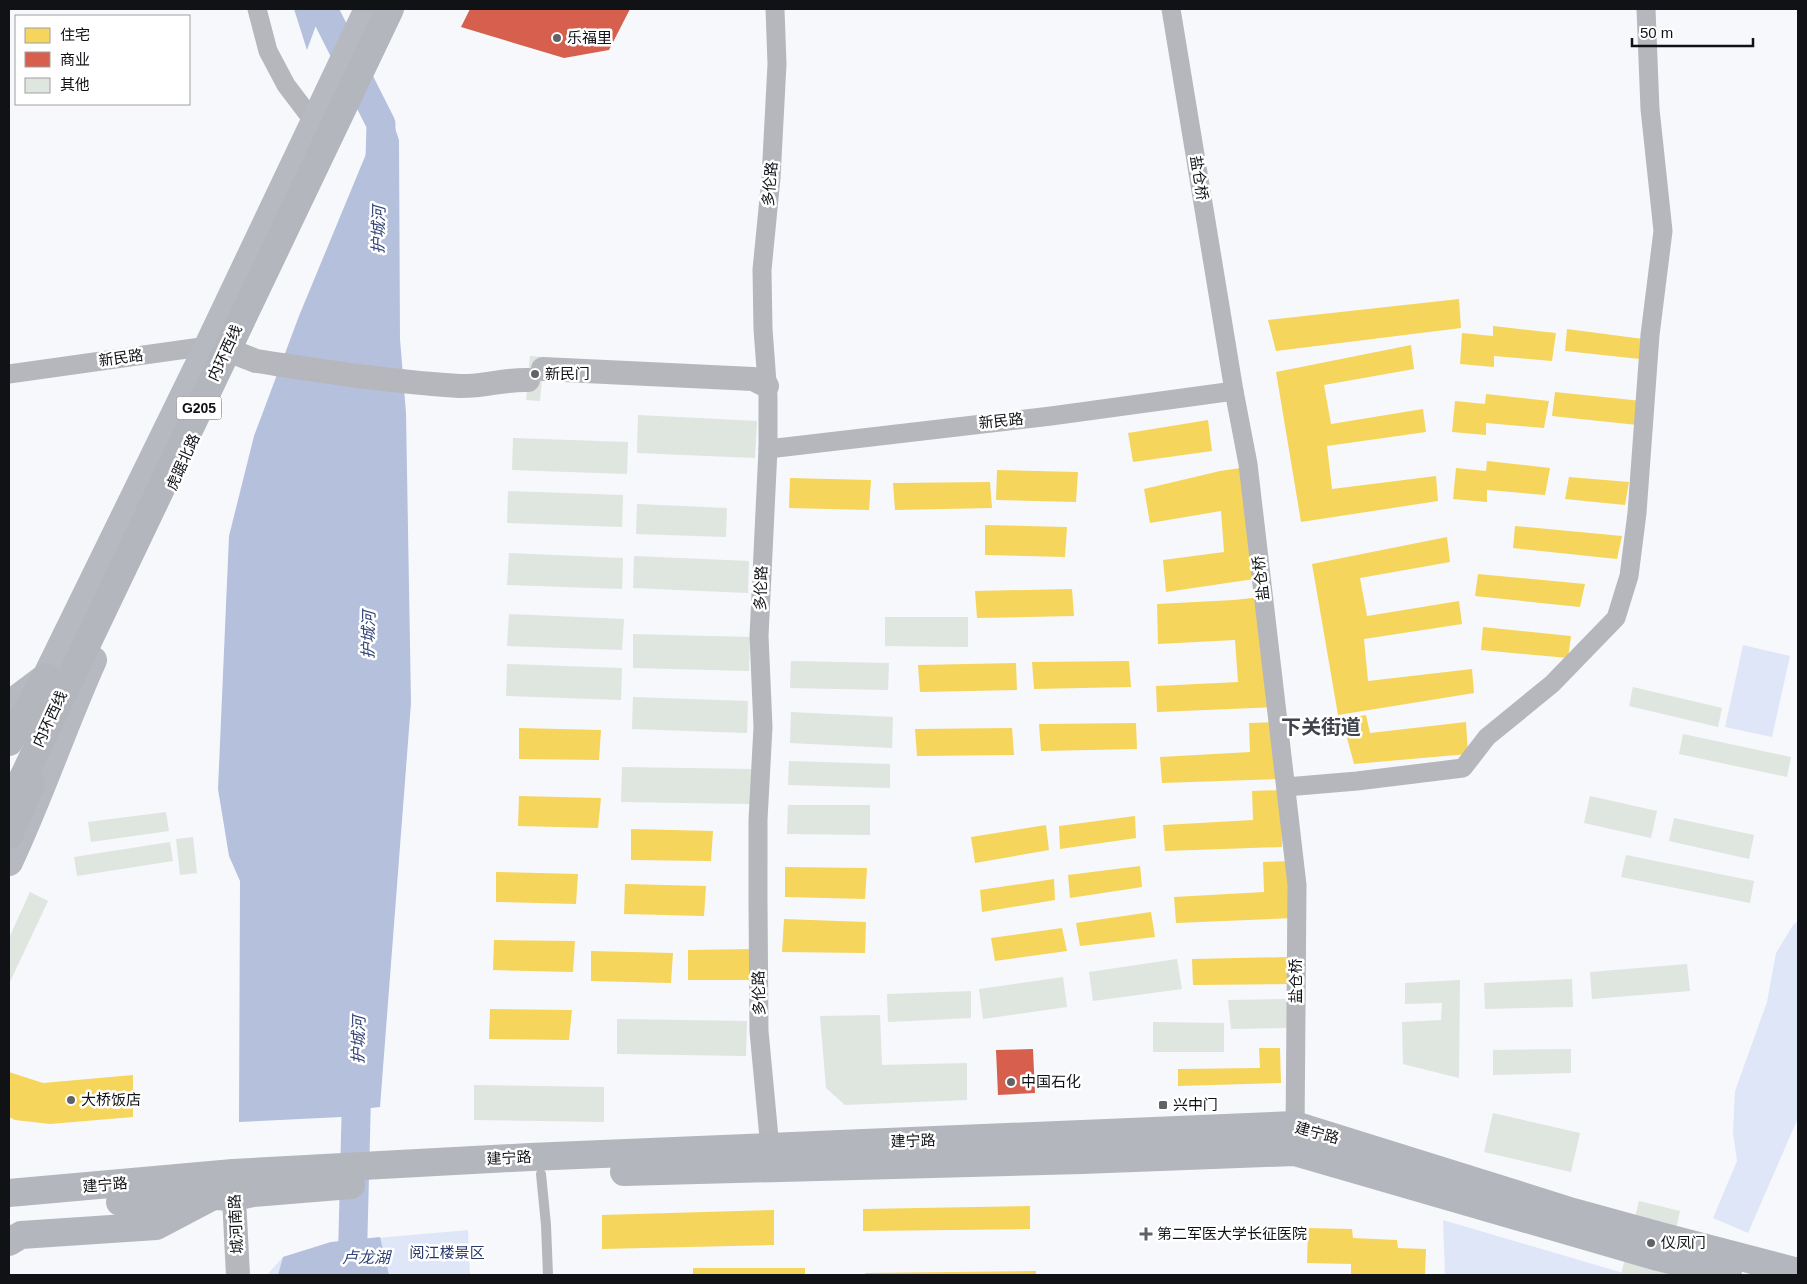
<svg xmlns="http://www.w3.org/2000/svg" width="1807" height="1284" viewBox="0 0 1807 1284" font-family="Arial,'Noto Sans SC',sans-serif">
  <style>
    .green { fill: #dfe6f8 }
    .water { fill: #b5c0dc }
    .homes { fill: #f6d55c }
    .shops { fill: #d6604d }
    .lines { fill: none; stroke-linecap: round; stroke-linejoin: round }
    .river { stroke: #b5c0dc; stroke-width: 29 }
    .building { fill: #dfe5df }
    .service { stroke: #b5b7bc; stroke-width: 10 }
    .minor { stroke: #b5b7bc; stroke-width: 19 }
    .tertiary { stroke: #b5b7bc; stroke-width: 24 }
    .secondary { stroke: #b3b6bc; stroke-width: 28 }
    .primary { stroke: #b6b9c0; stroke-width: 28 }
    .trunk { stroke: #b4b6be; stroke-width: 28 }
    .trunk-bridge { stroke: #b4b6be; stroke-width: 28 }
    .poi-dot { fill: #616266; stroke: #fff; stroke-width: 2 }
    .labels { text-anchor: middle; stroke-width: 5; stroke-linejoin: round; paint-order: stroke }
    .shield { fill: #fff; stroke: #58595c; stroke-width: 1 }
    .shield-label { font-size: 14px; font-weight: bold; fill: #111216 }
    .poi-label { font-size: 15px; fill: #111216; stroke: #fff; text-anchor: start }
    .street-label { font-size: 15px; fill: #111216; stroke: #fff }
    .park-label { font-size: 15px; fill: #29386a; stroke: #fff }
    .water-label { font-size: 16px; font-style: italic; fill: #334376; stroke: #fff }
    .district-label { font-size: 20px; font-weight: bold; fill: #40434c; stroke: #fff }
  </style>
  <rect width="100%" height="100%" fill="#f6f8fc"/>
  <g class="green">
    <path d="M1743,645L1790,656L1772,737L1725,727Z"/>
    <path d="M1798,921V1118L1748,1233L1713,1218L1737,1161L1733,1132L1735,1091L1767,1002L1776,953L1793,925Z"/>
    <path d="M1443,1220L1630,1275H1445Z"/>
    <path d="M468,1230L470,1275H267L283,1257L331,1242Z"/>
  </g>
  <g class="water">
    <path d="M294,9H322L307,50Z"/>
    <path d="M389,110L399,140L400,339L406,413L411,703L380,1107L362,1109V1116L239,1122L240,881L229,856L218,789L229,536L254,436L299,316L383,113Z"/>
    <path d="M380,1237L389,1275H278L283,1257L331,1242Z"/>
  </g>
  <g class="homes">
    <path d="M1459,299L1461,328L1276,351L1268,320Z"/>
    <path d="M1493,326L1556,333L1552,361L1494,356V367L1460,364L1462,333L1493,336Z"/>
    <path d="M1567,329L1643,339L1640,359L1565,351Z"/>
    <path d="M1411,345L1414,369L1324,385L1331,424L1423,409L1426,432L1327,446L1332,489L1436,476L1438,501L1301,522L1276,372Z"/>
    <path d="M1555,392L1642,401L1637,425L1552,416Z"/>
    <path d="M1486,394L1549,401L1544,428L1486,423V435L1452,432L1455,401L1485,404Z"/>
    <path d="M1208,420L1212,451L1133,462L1128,433Z"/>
    <path d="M1487,461L1550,468L1545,495L1487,490V502L1453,499L1456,468L1486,471Z"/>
    <path d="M1247,467L1261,578L1166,592L1163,560L1224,552L1221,511L1150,523L1144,489L1220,471Z"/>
    <path d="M997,470L1078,472L1076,502L996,500Z"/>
    <path d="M1569,477L1629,482L1625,505L1565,499Z"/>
    <path d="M790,478L871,480L869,510L789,508Z"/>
    <path d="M990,482L992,508L895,510L893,483Z"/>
    <path d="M985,525L1067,527L1065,557L985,555Z"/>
    <path d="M1515,526L1622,536L1617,559L1513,548Z"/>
    <path d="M1447,537L1450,562L1360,578L1367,616L1459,601L1462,624L1364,639L1368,681L1472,669L1474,693L1338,715L1312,564Z"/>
    <path d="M1478,574L1585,584L1580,607L1475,596Z"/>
    <path d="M1072,589L1074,616L977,618L975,591Z"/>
    <path d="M1261,597L1275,707L1157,712L1156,686L1238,682L1235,640L1158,644L1157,604L1234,600Z"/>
    <path d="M1483,627L1571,636L1568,658L1481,650Z"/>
    <path d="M1129,661L1131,687L1034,689L1032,662Z"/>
    <path d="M1016,663L1017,690L920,692L918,665Z"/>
    <path d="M1366,715L1370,733L1466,722L1468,754L1354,764L1342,719Z"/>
    <path d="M1278,722L1279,779L1162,783L1160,757L1250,752L1249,723Z"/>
    <path d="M1136,723L1137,749L1041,751L1039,724Z"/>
    <path d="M519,728L601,730L599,760L519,759Z"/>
    <path d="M1012,728L1014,755L917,756L915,729Z"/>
    <path d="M1281,790L1282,847L1165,851L1163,825L1253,820L1252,791Z"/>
    <path d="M519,796L601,798L598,828L518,826Z"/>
    <path d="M1135,816L1136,838L1060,849L1059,826Z"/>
    <path d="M1046,825L1049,850L975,863L971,837Z"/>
    <path d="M631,829L713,831L711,861L631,860Z"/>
    <path d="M1292,861L1293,918L1176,923L1174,897L1264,892L1263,862Z"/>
    <path d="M1140,866L1142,887L1070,898L1068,875Z"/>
    <path d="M785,867L867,868L865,899L785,897Z"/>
    <path d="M496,872L578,874L576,904L496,902Z"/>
    <path d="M1054,879L1055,900L982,912L980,890Z"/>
    <path d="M625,884L706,886L704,916L624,914Z"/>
    <path d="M1151,912L1155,937L1080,946L1076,923Z"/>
    <path d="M784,919L866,922L865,953L782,952Z"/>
    <path d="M1062,928L1067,951L995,961L991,938Z"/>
    <path d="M494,940L575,941L573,972L493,970Z"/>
    <path d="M752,949L751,980H688V950Z"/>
    <path d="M591,951L673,953L671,983L591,981Z"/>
    <path d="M1289,957L1290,984L1193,985L1192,959Z"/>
    <path d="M490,1009L572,1010L569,1040L489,1039Z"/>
    <path d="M1259,1048H1280L1281,1083L1178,1086V1069L1260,1068Z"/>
    <path d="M9,1072L43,1083L133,1075V1117L50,1124L15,1120L9,1117Z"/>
    <path d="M1030,1206V1229L863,1231V1209Z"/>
    <path d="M774,1210V1245L602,1249V1215Z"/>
    <path d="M1308,1228L1352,1229L1353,1238L1397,1240L1398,1248L1426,1249L1425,1275L1351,1274V1264L1307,1263Z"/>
    <rect x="693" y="1268" width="112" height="7"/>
    <path d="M1036,1271V1275H865V1273Z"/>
  </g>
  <g class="shops">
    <path d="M470,9H630L609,50L564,58L461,27Z"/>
    <path d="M1033,1049L1035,1093L998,1095L996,1050Z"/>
  </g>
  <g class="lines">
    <g class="river">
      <path d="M323,9L381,124L380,160"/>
      <path d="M352,1275L357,1077"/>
    </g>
  </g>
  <g class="building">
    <path d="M530,356L544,357L540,401L526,400Z"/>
    <path d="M638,415L757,421L755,458L637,453Z"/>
    <path d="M513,438L628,442L627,474L512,470Z"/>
    <path d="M508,491L623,495L622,527L507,523Z"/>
    <path d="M637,504L727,508L726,537L636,534Z"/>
    <path d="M509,553L623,558L622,589L507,585Z"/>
    <path d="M634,556L749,561L748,593L633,588Z"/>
    <path d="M509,614L624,619L622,650L507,646Z"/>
    <path d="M885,617H968V647L885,646Z"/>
    <path d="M633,634L750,637L749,671L633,668Z"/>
    <path d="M791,661L889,663L888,690L790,688Z"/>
    <path d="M507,664L622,668L621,700L506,696Z"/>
    <path d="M1633,687L1722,708L1718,727L1629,706Z"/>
    <path d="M633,697L748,701L747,733L632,729Z"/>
    <path d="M791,712L893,717L892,748L790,743Z"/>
    <path d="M1683,734L1791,757L1787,777L1679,754Z"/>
    <path d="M789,761L890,764V788L788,785Z"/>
    <path d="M622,767L751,769V804L621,802Z"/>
    <path d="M1590,796L1657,811L1651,838L1584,823Z"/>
    <path d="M788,805H870V835L787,834Z"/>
    <path d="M166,812L169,831L91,842L88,822Z"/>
    <path d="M1674,818L1754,835L1749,859L1669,841Z"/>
    <path d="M193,837L197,873L180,875L176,839Z"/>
    <path d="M170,842L173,861L77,876L74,857Z"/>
    <path d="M1626,855L1754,881L1750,903L1621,877Z"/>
    <path d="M30,892L48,901L9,984V938Z"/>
    <path d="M1177,959L1182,989L1093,1001L1089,972Z"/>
    <path d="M1687,964L1690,991L1592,999L1590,972Z"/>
    <path d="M1063,977L1067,1007L983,1019L979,989Z"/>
    <path d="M1572,979L1573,1007L1485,1009L1484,983Z"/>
    <path d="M1460,980L1459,1078L1403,1064L1402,1022L1441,1020L1442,1003L1405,1004V983Z"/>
    <path d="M971,991V1018L888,1022L887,994Z"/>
    <path d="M1288,999L1290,1028L1231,1029L1228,1000Z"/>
    <path d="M880,1015L882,1065L967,1063V1100L845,1105L826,1088L820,1016Z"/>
    <path d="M617,1019L747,1021L746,1056L617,1054Z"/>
    <path d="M1153,1022L1224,1023V1052H1153Z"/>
    <path d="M1571,1049V1073L1493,1075V1050Z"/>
    <path d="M474,1085L604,1087V1122L474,1120Z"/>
    <path d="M1493,1113L1580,1133L1571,1172L1484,1152Z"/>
    <path d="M1639,1201L1680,1211L1666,1275H1621Z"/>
  </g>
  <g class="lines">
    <path class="service" d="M541,1174L546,1225L548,1275"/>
    <g class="minor">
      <path d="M257,9L268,51L286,85L314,122"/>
      <path d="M1171,9L1234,391L1248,464L1297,885L1295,1136"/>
      <path d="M9,374L208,346L215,348"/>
      <path d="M768,449L1051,416L1234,391"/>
      <path d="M1286,787L1357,781L1463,768L1487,737L1552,684L1616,618L1629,576L1637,513L1650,335L1663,231L1650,109L1646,9"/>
      <path d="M771,1159L759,1031L758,902V820L763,727L759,636L768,449V396L763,329L762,270L771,178L777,64L775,9"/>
    </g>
    <g class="tertiary">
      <path d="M233,352L256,361C323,371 391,382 459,386C483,387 504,379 528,380"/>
      <path d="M543,369L753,379L767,386"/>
      <path d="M233,1179L238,1275"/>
    </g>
    <g class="secondary">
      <path d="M624,1172L1082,1160L1295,1152L1658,1257L1728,1275"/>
      <path d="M9,1193L233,1173L530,1157L1295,1125L1573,1212L1664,1237L1798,1272"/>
      <path d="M120,1202L213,1196L234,1197L253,1193L351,1185"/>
    </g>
    <g class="primary">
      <path d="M9,713L14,701L46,677L208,346L368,9"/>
      <path d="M9,862C40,796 63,727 93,660"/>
    </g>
    <g class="trunk">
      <path d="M9,742L46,677"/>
      <path d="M9,835L31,784"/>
      <path d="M9,1242L21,1235L156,1226L213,1196"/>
    </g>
    <path class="trunk-bridge" d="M9,807L390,9"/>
  </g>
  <g class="poi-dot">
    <circle cx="557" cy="38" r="5"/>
    <circle cx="535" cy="374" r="5"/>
    <circle cx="1011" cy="1082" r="5"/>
    <circle cx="71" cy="1100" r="5"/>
    <rect x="1158" y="1100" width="10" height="10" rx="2.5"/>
    <path d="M1143.5 1226.5h5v5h5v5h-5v5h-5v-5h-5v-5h5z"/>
    <circle cx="1651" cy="1243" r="5"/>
  </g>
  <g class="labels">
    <rect class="shield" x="176.5" y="396.5" width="45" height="23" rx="4"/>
    <g class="shield-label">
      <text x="199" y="413">G205</text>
    </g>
    <g class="poi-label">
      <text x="567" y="43">乐福里</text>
      <text x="545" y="379">新民门</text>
      <text x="1021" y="1087">中国石化</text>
      <text x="81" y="1105">大桥饭店</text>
      <text x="1173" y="1110">兴中门</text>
      <text x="1157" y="1239">第二军医大学长征医院</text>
      <text x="1661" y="1248">仪凤门</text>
    </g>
    <g class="street-label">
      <text transform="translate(1199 178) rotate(81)" y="5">盐仓桥</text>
      <text transform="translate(770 184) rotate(-85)" y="5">多伦路</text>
      <text transform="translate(225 353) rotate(-65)" y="5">内环西线</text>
      <text transform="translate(121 358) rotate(-8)" y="5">新民路</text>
      <text transform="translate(1001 421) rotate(-6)" y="5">新民路</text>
      <text transform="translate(183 462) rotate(-66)" y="5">虎踞北路</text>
      <text transform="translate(1261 578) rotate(-97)" y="5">盐仓桥</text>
      <text transform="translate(761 588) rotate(-88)" y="5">多伦路</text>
      <text transform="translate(50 719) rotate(-65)" y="5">内环西线</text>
      <text transform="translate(1296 981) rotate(-90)" y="5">盐仓桥</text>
      <text transform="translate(759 993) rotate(-91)" y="5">多伦路</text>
      <text transform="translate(1317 1133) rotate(15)" y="5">建宁路</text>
      <text transform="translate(913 1141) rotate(-2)" y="5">建宁路</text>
      <text transform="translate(509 1158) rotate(-3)" y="5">建宁路</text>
      <text transform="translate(105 1185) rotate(-5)" y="5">建宁路</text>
      <text transform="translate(236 1224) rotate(-93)" y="5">城河南路</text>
    </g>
    <g class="park-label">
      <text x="447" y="1258">阅江楼景区</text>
    </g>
    <g class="water-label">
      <text transform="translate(378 230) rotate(-89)" y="6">护城河</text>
      <text transform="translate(368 635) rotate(-89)" y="6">护城河</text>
      <text transform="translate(358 1040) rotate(-89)" y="6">护城河</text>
      <text x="366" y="1263">卢龙湖</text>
    </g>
    <g class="district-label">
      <text x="1321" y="734">下关街道</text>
    </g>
  </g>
  <rect width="1807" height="1284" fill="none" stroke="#111216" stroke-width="20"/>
  <rect x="15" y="15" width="175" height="90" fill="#ffffff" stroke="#a0a0a2"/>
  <rect x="25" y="28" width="25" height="15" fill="#f6d55c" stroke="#a0a0a2"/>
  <text x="60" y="40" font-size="15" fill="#111216">住宅</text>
  <rect x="25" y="52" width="25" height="15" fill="#d6604d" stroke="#a0a0a2"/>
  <text x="60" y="65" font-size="15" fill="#111216">商业</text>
  <rect x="25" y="78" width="25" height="15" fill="#dfe5df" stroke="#a0a0a2"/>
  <text x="60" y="90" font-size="15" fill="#111216">其他</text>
  <path d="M1632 38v8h121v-8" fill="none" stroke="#111216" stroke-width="2.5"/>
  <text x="1640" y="38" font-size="15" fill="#111216" stroke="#ffffff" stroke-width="4" paint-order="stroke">50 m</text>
</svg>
